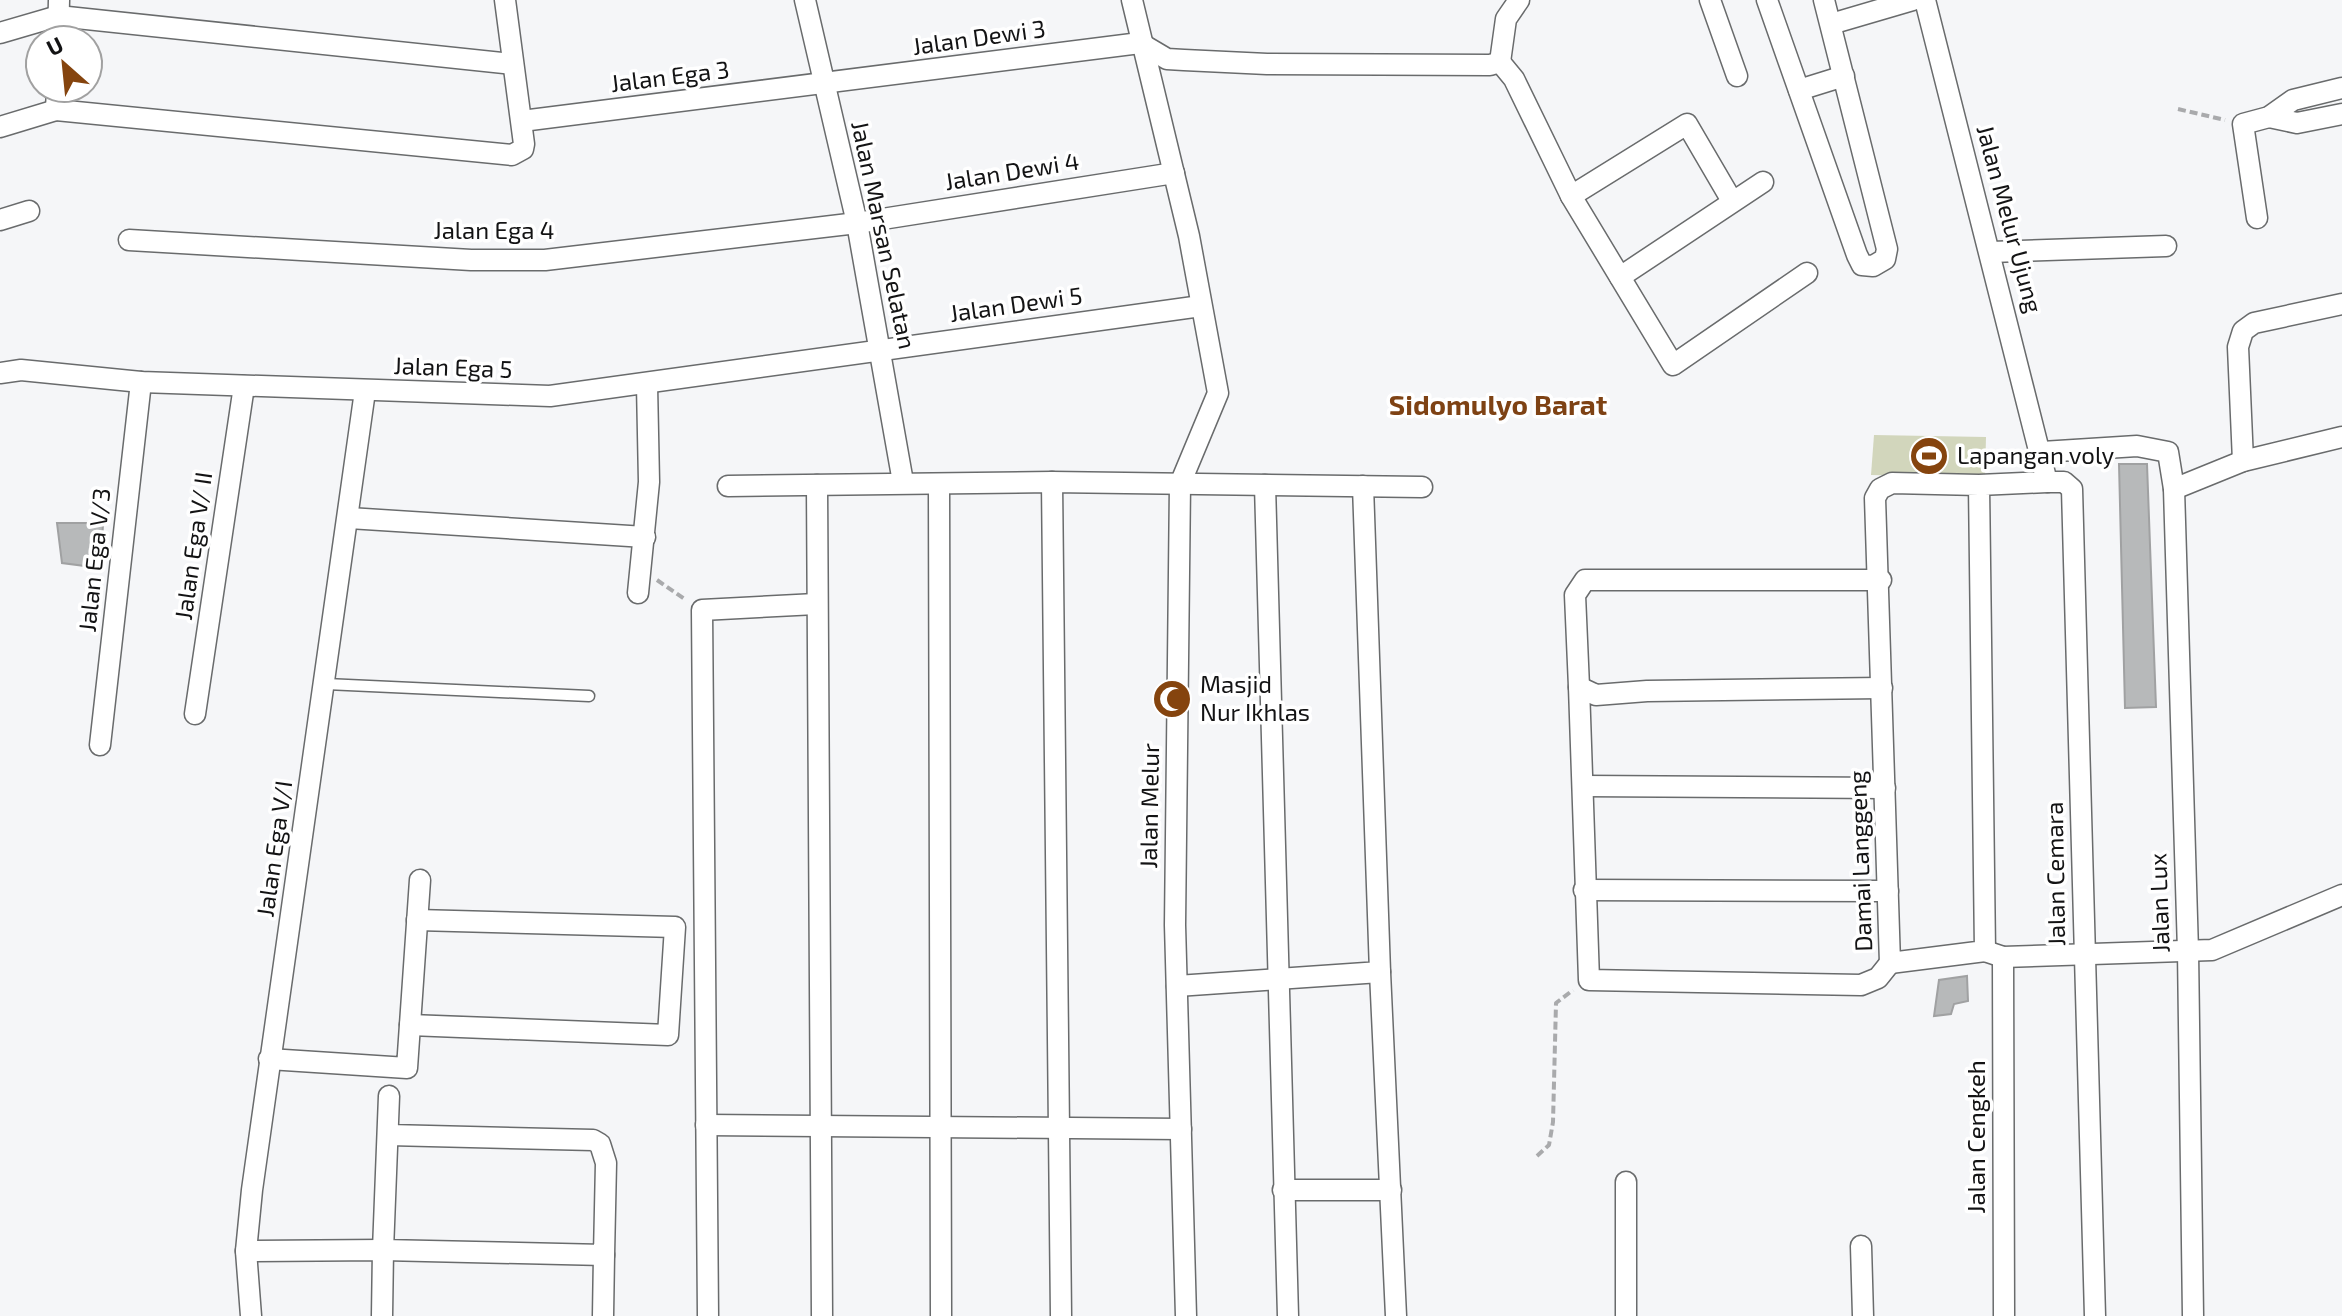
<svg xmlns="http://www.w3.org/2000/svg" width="2342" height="1316" viewBox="0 0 2342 1316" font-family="'Exo 2',sans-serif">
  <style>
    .green { fill: #d2d6bc }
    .building { fill: #b7b9ba; stroke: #a0a1a2; stroke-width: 2 }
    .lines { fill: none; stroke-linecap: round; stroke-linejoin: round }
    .service-casing { stroke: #696b6c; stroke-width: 13 }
    .minor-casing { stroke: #696b6c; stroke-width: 23 }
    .path { stroke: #a9aaac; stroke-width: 4; stroke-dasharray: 8 4; stroke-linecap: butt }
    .service { stroke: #fff; stroke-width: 10 }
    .minor { stroke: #fff; stroke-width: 20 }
    .labels { text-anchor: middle; stroke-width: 7; stroke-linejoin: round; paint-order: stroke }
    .street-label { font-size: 24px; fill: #131314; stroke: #fff }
    .poi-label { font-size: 24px; fill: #131314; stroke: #fff; text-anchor: start }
    .quarter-label { font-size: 28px; font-weight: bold; fill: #7e4214; stroke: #fff }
  </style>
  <rect width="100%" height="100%" fill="#f5f6f8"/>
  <path class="green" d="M1874,435L1986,437L1985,478L1871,475Z"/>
  <g class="building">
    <path d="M2119,464H2147L2156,707L2125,708Z"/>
    <path d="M57,523H103L101,568L62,563Z"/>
    <path d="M1967,976L1968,1001L1954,1004L1951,1014L1934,1016L1939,980Z"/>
  </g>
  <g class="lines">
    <defs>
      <path id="service" d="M326,684L589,696"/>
      <g id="minor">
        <path d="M805,0L857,223L903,482"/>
        <path d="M1132,0L1189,236L1218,393L1180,484L1175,925L1186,1316"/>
        <path d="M1710,0L1737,76"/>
        <path d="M1767,0L1857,255L1862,265L1873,266L1885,259L1887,249L1824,0"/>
        <path d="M1925,0L2047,482H2064L2072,489L2095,1316"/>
        <path d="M1831,24L1913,0"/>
        <path d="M0,33L58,16L512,64"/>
        <path d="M58,40L59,0"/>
        <path d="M1140,43L1167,59L1184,60L1267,64L1490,65L1500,62L1506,19L1519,0"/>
        <path d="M1500,62L1514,79L1571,196L1673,365L1807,273"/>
        <path d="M57,88L56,110L512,155L523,149L524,144L505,0"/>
        <path d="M1799,90L1844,76"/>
        <path d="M2269,117L2297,123L2342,114"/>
        <path d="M522,121L1140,43"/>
        <path d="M0,127L56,110"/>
        <path d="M1571,196L1687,124L1732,201"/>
        <path d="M2257,218L2243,124L2269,117L2293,100L2342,88"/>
        <path d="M0,220L29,211"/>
        <path d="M129,240L471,260H545L857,223L1174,173"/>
        <path d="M1991,252L2166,246"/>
        <path d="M1620,277L1763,182"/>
        <path d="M0,373L21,370L141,382L550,396L1201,306"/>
        <path d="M2042,452L2137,446L2168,452L2174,489L2243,461L2342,437"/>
        <path d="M2243,461L2238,347L2243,331L2254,323L2342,304"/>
        <path d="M1052,482L1061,1316"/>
        <path d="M939,484L941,1316"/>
        <path d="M817,485L822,1316"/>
        <path d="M1265,485L1288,1316"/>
        <path d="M1979,485L1985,951L1890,963L1875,498L1880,489L1892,483L1979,485L2047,482"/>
        <path d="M728,486L1052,482L1422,487"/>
        <path d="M2174,489L2188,951L2193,1316"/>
        <path d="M349,518L645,537"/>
        <path d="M638,593L649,482L647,385"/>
        <path d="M1579,687L1575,595L1585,580H1881"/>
        <path d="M1882,688L1647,691L1596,695L1579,687L1589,980L1861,985L1878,978L1890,963"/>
        <path d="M195,714L244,386"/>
        <path d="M100,745L141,382"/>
        <path d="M1583,786L1885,788"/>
        <path d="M1584,890L1888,891"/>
        <path d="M1985,951L2003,957L2212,950L2342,895"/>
        <path d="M2003,957L2004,1316"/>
        <path d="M1380,972L1396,1316"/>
        <path d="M1177,986L1380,972L1363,486"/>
        <path d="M410,1025L668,1035L675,927L417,920"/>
        <path d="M269,1059L407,1068L420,880"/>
        <path d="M389,1096L383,1250L604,1255L606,1163L600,1144L593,1140L389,1135"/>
        <path d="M706,1125L1181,1129"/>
        <path d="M1626,1182V1316"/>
        <path d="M1283,1190H1391"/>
        <path d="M1861,1246L1863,1316"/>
        <path d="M246,1251L383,1250L382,1316"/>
        <path d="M251,1316L246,1251L252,1190L365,391"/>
        <path d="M603,1316L604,1255"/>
        <path d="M708,1316L702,610L816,604"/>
      </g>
    </defs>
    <use href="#service" class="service-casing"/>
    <use href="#minor" class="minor-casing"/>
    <g class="path">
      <path d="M2178,109L2225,120"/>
      <path d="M657,580L686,600"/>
      <path d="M1537,1156L1549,1145L1553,1122L1556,1003L1573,990"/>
    </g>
    <use href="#service" class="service"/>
    <use href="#minor" class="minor"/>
  </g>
  <defs>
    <symbol id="stadium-disc" viewBox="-11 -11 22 22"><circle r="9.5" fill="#85440e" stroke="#fff"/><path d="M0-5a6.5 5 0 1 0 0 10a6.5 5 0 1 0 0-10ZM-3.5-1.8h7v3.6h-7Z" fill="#fff"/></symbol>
    <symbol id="mosque-disc" viewBox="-11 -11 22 22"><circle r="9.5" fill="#85440e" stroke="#fff"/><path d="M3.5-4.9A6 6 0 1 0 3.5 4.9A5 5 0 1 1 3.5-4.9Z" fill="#fff"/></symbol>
  </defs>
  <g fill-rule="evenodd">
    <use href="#stadium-disc" x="1907" y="434" width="44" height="44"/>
    <use href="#mosque-disc" x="1150" y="677" width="44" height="44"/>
  </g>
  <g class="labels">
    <g class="street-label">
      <text transform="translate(979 38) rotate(-8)" y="8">Jalan Dewi 3</text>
      <text transform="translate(670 77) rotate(-7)" y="8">Jalan Ega 3</text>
      <text transform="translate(1012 172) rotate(-9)" y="8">Jalan Dewi 4</text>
      <text transform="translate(2009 219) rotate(75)" y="8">Jalan Melur Ujung</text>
      <text x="494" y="239">Jalan Ega 4</text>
      <text transform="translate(883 235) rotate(78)" y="8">Jalan Marsan Selatan</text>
      <text transform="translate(1016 305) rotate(-8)" y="8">Jalan Dewi 5</text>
      <text transform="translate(453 368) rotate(2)" y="8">Jalan Ega 5</text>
      <text transform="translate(194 546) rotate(-82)" y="8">Jalan Ega V/ II</text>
      <text transform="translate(95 560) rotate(-84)" y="8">Jalan Ega V/3</text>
      <text transform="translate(1150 806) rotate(-89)" y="8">Jalan Melur</text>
      <text transform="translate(275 849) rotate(-82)" y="8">Jalan Ega V/I</text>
      <text transform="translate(1861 861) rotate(-92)" y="8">Damai Langgeng</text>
      <text transform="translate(2056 874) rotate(-91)" y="8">Jalan Cemara</text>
      <text transform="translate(2160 903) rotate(-92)" y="8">Jalan Lux</text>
      <text transform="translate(1977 1137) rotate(-90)" y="8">Jalan Cengkeh</text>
    </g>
    <g class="poi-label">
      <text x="1957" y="464">Lapangan voly</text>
      <text x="1200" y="693">Masjid<tspan x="1200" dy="28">Nur Ikhlas</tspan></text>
    </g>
    <g class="quarter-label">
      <text x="1498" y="415">Sidomulyo Barat</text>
    </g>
  </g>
  <g transform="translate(64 64) rotate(333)"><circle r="38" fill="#ffffff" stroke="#a1a1a1" stroke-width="2"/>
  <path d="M0-6L14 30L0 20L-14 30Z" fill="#85440e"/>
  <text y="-12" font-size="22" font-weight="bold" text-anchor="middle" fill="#131314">U</text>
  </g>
</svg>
